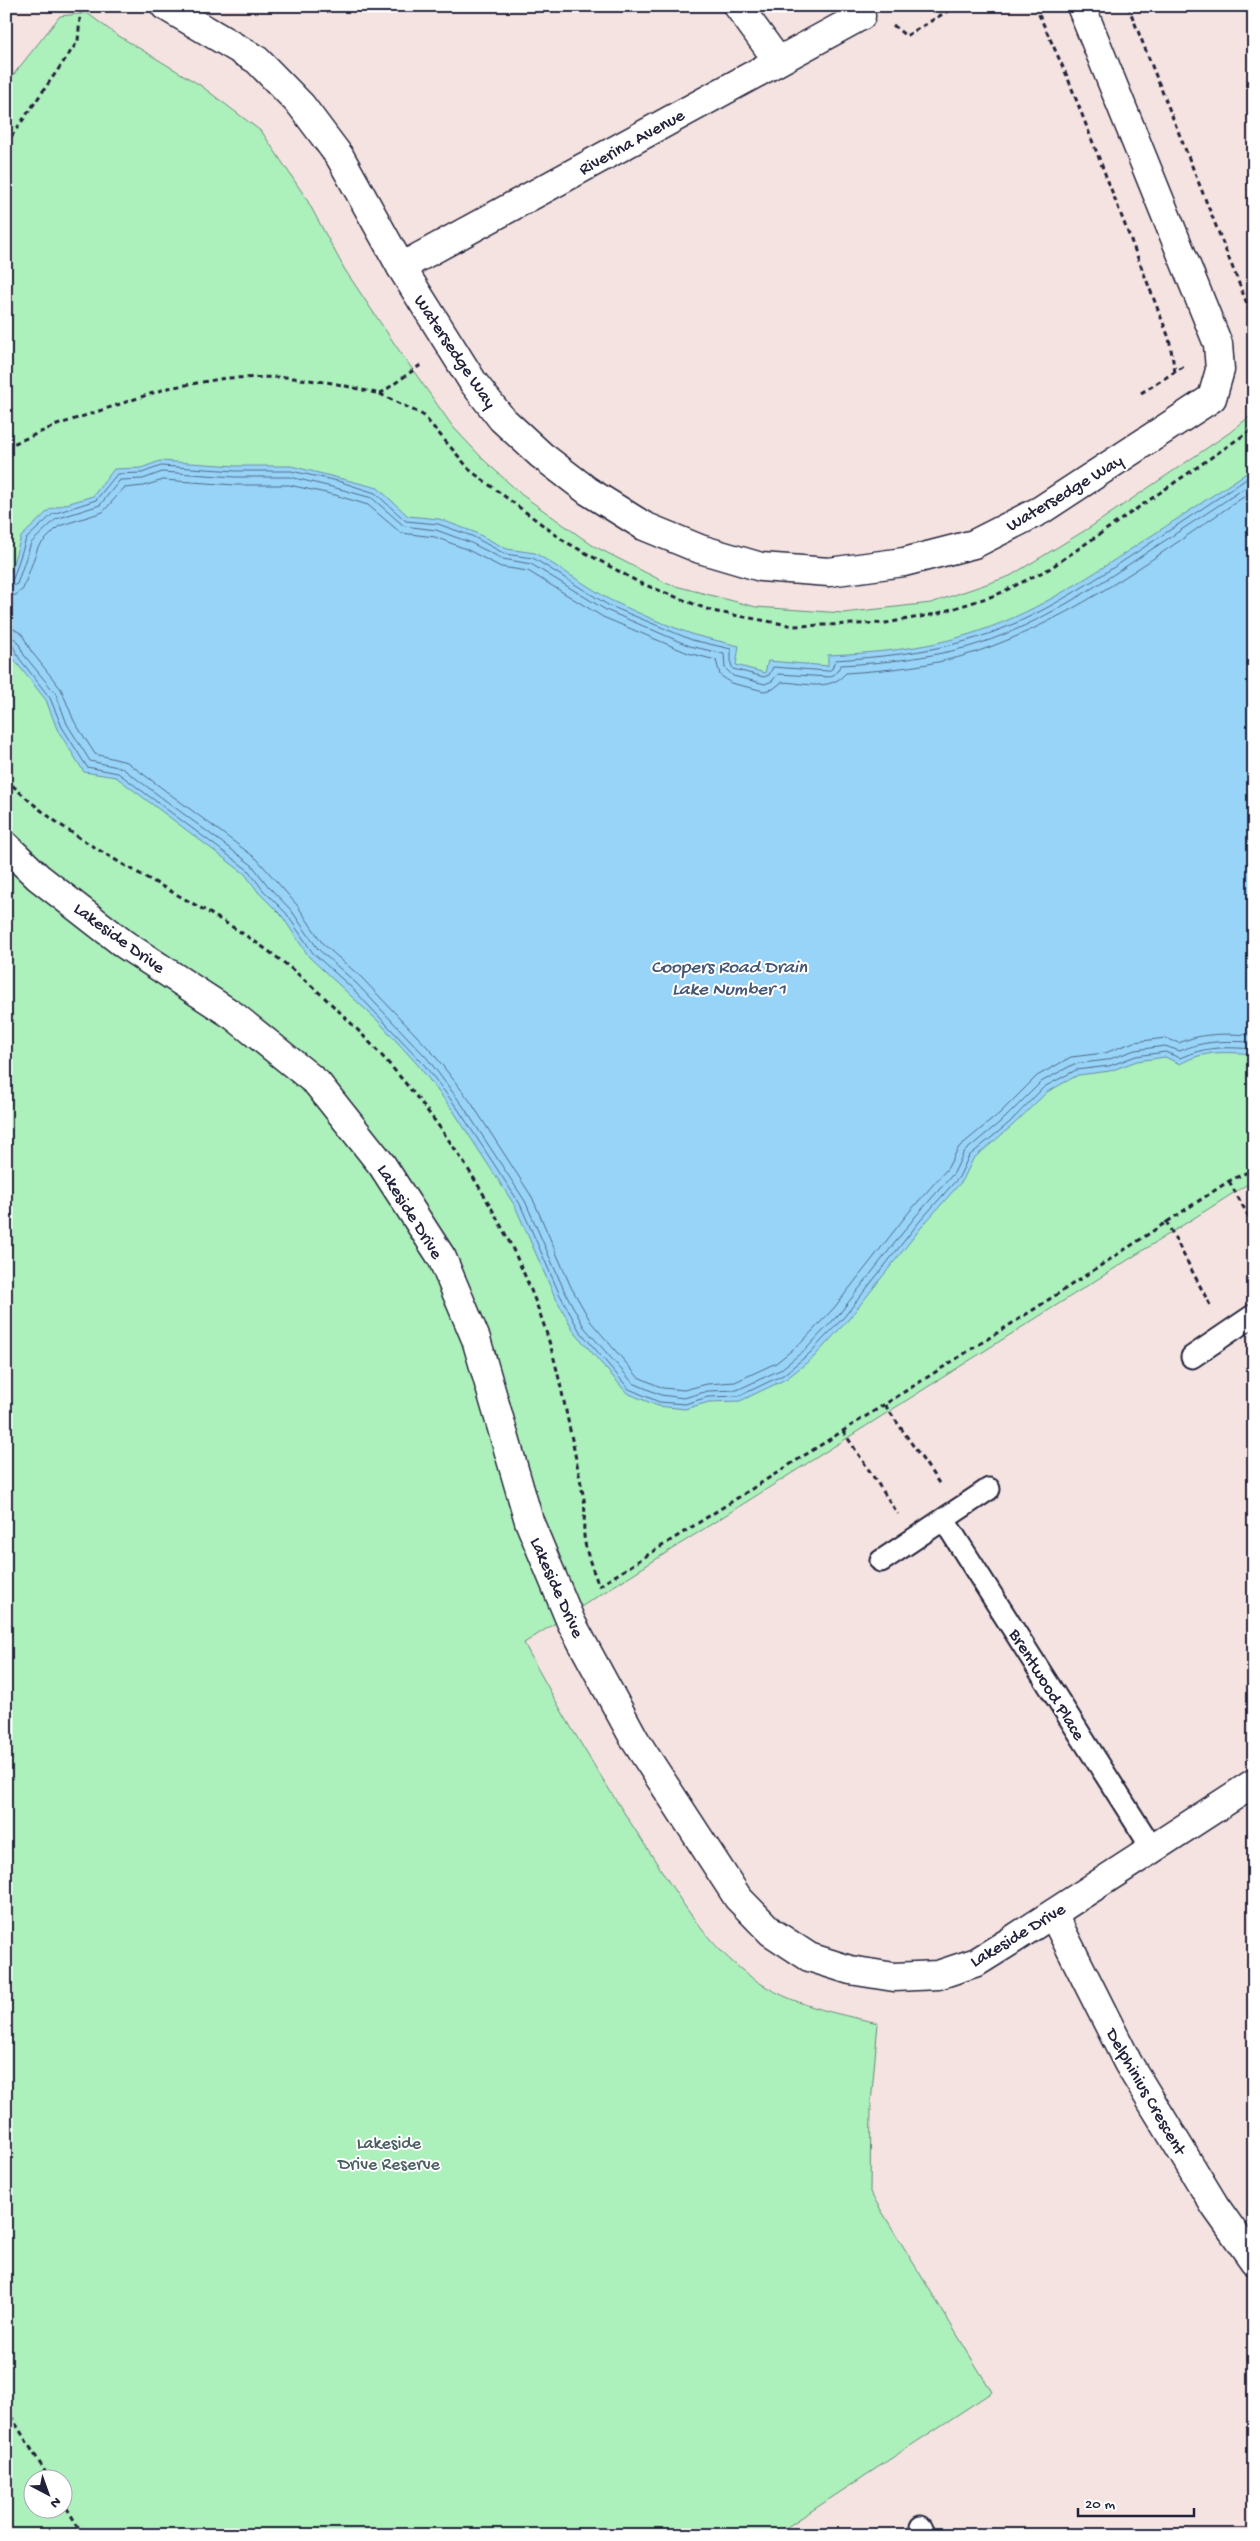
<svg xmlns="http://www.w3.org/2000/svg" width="1260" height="2541" viewBox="0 0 1260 2541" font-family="'Gochi Hand',sans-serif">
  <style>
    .green { fill: #acf0bb; stroke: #67897b; fill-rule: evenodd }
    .water { fill: #97d4f8; stroke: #688dac }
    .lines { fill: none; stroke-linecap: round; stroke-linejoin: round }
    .shore { stroke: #516987; stroke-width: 1 }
    .lane-casing { stroke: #22223b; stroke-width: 25 }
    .street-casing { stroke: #22223b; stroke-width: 31 }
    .path { stroke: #22223b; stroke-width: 3; stroke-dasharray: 5 4; stroke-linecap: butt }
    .lane { stroke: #fff; stroke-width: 21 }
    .street { stroke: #fff; stroke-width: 28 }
    .labels { text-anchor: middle; stroke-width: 4; stroke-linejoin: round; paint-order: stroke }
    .street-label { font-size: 18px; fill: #22223b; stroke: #fff }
    .park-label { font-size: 18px; fill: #4b6061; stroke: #fff }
    .water-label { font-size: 19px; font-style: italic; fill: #455774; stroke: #fff }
  </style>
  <rect width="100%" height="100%" fill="#f4e3e0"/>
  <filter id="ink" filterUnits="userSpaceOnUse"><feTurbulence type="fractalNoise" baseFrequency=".02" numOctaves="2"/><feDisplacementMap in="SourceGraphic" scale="10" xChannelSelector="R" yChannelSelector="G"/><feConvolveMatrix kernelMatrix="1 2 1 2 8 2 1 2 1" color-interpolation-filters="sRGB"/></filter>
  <g filter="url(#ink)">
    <path class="green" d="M87,13L114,33L200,85L262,132L306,198L345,270L396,346L453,427L485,461L522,495L592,545L668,584L756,607L843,613L931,603L1010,576L1089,528L1229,433L1254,413V1180L524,1643C561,1714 603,1781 647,1848C679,1897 705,1945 754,1979C791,2005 834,2013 878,2023L871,2104L870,2192L992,2392L775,2535H6V84L60,16ZM32,2478H62V2508H32Z"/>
    <path class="water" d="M160,461L236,466H291L378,488L408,516L439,519L474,532L507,549L535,553L610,600L652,619L694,635L739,646L736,665L765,673L768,661L828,666V655C875,653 922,649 967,635C1030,616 1083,581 1137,545C1176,520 1215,494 1254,468V1054C1225,1052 1205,1050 1180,1064L1165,1057L1137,1061L1110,1071L1078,1075L1047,1092L1012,1126L973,1159L963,1180L924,1224L848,1320L814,1357L786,1379L740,1401L709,1402L685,1409L658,1406L627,1393L575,1333L554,1295L515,1206L454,1112L418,1065L379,1022L309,957L282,916L259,893L245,874L116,777L84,772L57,729L46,700L15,661L6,642V596L9,576L21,537L50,509L93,496L114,469L141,468Z"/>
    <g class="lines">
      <g class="shore">
        <path d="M6,582L13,579L26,539L53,514L96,500L117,474L142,473L161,466L236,471H291L338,481L375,493L406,521L438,524L472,536L505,554L533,558L608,605L692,640L731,649V664L733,669L764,677L769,675L773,667L828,671L832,669L835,660C880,657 923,653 966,641C1028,624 1081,589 1134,554C1174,527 1214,501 1254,474"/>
        <path d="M6,589L17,584L31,543L56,519L100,505L120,480L143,479L162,472L235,477H290L336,488L372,498L404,526L436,530L469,542L503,559L531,564L606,610L690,646L724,654L725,668L733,676L765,684L772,681L778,674L829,677L835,674L841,665C884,663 926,658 968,647C1031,629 1086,593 1140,557C1178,532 1216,507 1254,482"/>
        <path d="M6,596L16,595L23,589L38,547L59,526L103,512L124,488L144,486L163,480L235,485H289L335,495L368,505L401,533L435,537L466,549L501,567L528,571L603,617L688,653L716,660L720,675L731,683L764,691L773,689L782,682C806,683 829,692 846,673C889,670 932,666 973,653C1076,619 1164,550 1254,490"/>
        <path d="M6,628L14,629L22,634L31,651L61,689L74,721L95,754L127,762L257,859L297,905L323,944L362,978L432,1052L470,1101L532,1197L571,1287L591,1322L638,1377L663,1388L684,1390L707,1384L735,1382L776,1363L801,1343L834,1308L909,1212L947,1169L959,1147L1000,1113L1037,1076L1071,1057L1105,1053L1134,1042L1165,1038L1179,1043C1203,1032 1228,1034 1254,1035"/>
        <path d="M6,635L17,640L24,655L56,694L67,724L90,761L122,768L252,865L268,886L291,910L318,949L356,983L427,1058L463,1106L525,1201L564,1290L584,1327L633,1383L661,1395L684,1398L708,1391L737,1390L780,1370L806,1349L840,1313L915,1217L954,1173L964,1152L1005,1118L1041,1082L1074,1064L1107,1060L1135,1050L1165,1046L1180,1051C1204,1040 1227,1041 1254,1042"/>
        <path d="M6,642L12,644L19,658L50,698L62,727L87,767L118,773L248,870L263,890L286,913L313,953L352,988L422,1062L458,1109L520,1204L559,1293L579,1330L629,1389L659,1402L685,1404L708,1397L739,1396L783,1375L810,1353L844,1317L920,1221L959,1177L969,1156L1009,1123L1044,1087L1076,1070L1109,1066L1136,1056L1165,1052L1180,1058C1207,1046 1224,1047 1254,1049"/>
      </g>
      <defs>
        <g id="lane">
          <path d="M1192,1357L1254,1315"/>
          <path d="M944,1520L1152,1848"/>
          <path d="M881,1561L989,1489"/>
          <path d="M921,2527L925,2535"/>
        </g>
        <g id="street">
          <path d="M165,6L257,60L301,105L340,157L401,267L473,382L502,419L541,455L588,491L644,526L700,549L761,567L829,572L904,562L974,544L1041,510L1212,398L1220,370L1218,344L1081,6"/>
          <path d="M738,6L778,61"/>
          <path d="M401,267L861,16"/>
          <path d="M6,846L38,877L124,944L234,1016L317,1083L382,1165L442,1258L476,1339L529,1521L571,1622L635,1740L738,1898L771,1932L809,1957L850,1970L894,1977L938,1975L977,1962L1009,1942L1254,1783"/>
          <path d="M1053,1914L1128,2063L1215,2206L1254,2261"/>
        </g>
      </defs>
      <use href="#lane" class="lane-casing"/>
      <use href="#street" class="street-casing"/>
      <g class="path">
        <path d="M1035,6L1067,76L1169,338L1175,372"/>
        <path d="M1128,6L1254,321"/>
        <path d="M893,25L906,36L956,6"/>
        <path d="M6,144L78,41L81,6"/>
        <path d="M1141,393L1186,365"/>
        <path d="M380,394L422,364"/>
        <path d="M6,447L57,425L168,388L226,378L285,377L333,383L380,394L423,415L471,471L564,541L640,583L712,611L794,626L886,623L936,614L996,595L1049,569L1254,428"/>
        <path d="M6,779C86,860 200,895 288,966C411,1066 524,1223 559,1379C568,1419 576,1459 584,1499C586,1511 583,1523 584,1536C586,1554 593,1570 599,1586"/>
        <path d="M1229,1181L1254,1226"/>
        <path d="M1166,1221L1211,1307"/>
        <path d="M885,1405L941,1486"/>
        <path d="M843,1431L898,1514"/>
        <path d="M599,1586L1033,1310L1229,1181L1254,1169"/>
        <path d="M6,2408L49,2478"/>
        <path d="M62,2500L83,2535"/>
      </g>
      <use href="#lane" class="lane"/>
      <use href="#street" class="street"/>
    </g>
  </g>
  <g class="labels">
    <g class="street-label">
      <text transform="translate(631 141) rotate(-29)" y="6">Riverina Avenue</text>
      <text transform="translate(456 351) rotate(56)" y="6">Watersedge Way</text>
      <text transform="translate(1064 492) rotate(-31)" y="6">Watersedge Way</text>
      <text transform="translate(120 937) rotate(36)" y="6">Lakeside Drive</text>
      <text transform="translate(411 1211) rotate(58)" y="6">Lakeside Drive</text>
      <text transform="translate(558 1587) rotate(66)" y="6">Lakeside Drive</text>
      <text transform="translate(1048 1684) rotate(58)" y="6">Brentwood Place</text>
      <text transform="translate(1017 1934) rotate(-31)" y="6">Lakeside Drive</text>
      <text transform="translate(1147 2091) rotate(60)" y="6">Delphinius Crescent</text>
    </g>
    <g class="park-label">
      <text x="389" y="2148">Lakeside<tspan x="389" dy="21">Drive Reserve</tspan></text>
    </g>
    <g class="water-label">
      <text x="729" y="972">Coopers Road Drain<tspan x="729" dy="22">Lake Number 1</tspan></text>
    </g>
  </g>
  <rect width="1260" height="2541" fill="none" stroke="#fff" stroke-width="25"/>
  <rect x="12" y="12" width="1235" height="2516" fill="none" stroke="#22223b" stroke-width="2" filter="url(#ink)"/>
  <g transform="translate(48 2494) rotate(139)"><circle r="24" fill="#ffffff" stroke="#a7a7b1"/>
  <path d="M0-4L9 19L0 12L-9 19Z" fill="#22223b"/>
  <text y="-8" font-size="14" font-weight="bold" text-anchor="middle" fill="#22223b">N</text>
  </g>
  <path d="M1078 2508v8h116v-8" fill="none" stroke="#22223b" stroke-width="2.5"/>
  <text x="1085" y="2508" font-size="15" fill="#22223b" stroke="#ffffff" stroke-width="4" paint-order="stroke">20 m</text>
</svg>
